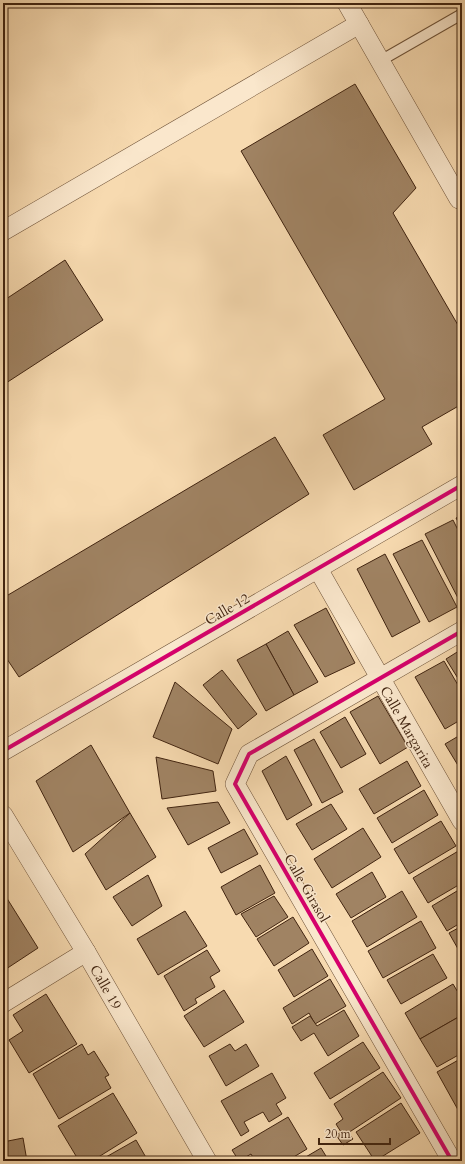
<svg xmlns="http://www.w3.org/2000/svg" width="465" height="1164" viewBox="0 0 465 1164" font-family="Cardo,serif">
  <style>
    .building { fill: #a08363; stroke: #412410 }
    .lines { fill: none; stroke-linecap: round; stroke-linejoin: round }
    .lane-casing { stroke: #6e5238; stroke-width: 12 }
    .street-casing { stroke: #6e5238; stroke-width: 20 }
    .lane { stroke: #fae7cc; stroke-width: 10 }
    .street { stroke: #fae7cc; stroke-width: 19 }
    .cycleway-casing { stroke: #fae7cc; stroke-width: 6 }
    .cycleway { stroke: #d6006c; stroke-width: 4 }
    .labels { text-anchor: middle; stroke-width: 3; stroke-linejoin: round; paint-order: stroke }
    .street-label { font-size: 14px; fill: #412410; stroke: #fae7cc }
  </style>
  <rect width="100%" height="100%" fill="#f7dab0"/>
  <filter id="stains"><feTurbulence type="fractalNoise" baseFrequency=".005" numOctaves="4"/><feColorMatrix values="0 0 0 0 .2 0 0 0 0 .09 0 0 0 0 .02 0 0 0 .5 -.17"/></filter>
  <radialGradient id="worn" r=".72"><stop offset=".6" stop-color="#630" stop-opacity="0"/><stop offset="1" stop-color="#630" stop-opacity=".3"/></radialGradient>
  <g class="building">
    <path d="M355,84L416,188L393,213L462,332V404L422,427L432,444L354,490L323,435L385,399L241,151Z"/>
    <path d="M65,260L103,320L3,385V301Z"/>
    <path d="M275,437L309,494L19,677L3,653V598Z"/>
    <path d="M462,515V529L456,518Z"/>
    <path d="M453,520L462,538V601L460,602L425,534Z"/>
    <path d="M422,540L457,607L429,622L393,554Z"/>
    <path d="M385,554L420,622L392,637L357,569Z"/>
    <path d="M326,608L355,663L325,677L294,625Z"/>
    <path d="M288,631L318,682L294,695L266,644Z"/>
    <path d="M266,644L294,695L266,711L237,660Z"/>
    <path d="M462,649V685L446,659Z"/>
    <path d="M444,661L462,692V719L445,729L415,677Z"/>
    <path d="M222,670L257,714L238,729L203,685Z"/>
    <path d="M175,682L232,729L218,764L153,737Z"/>
    <path d="M378,696L408,747L380,764L350,712Z"/>
    <path d="M345,717L366,754L341,768L320,732Z"/>
    <path d="M462,734V772L445,744Z"/>
    <path d="M314,739L343,792L322,803L294,750Z"/>
    <path d="M91,745L130,813L73,852L36,781Z"/>
    <path d="M286,756L312,805L287,820L262,771Z"/>
    <path d="M156,757L213,771L216,791L162,799Z"/>
    <path d="M407,761L421,786L374,814L359,789Z"/>
    <path d="M424,790L438,815L392,843L377,818Z"/>
    <path d="M218,802L230,823L188,845L167,808Z"/>
    <path d="M331,804L347,829L312,850L296,824Z"/>
    <path d="M130,813L156,857L106,890L85,854Z"/>
    <path d="M441,821L456,846L409,874L394,849Z"/>
    <path d="M363,828L381,857L332,888L314,859Z"/>
    <path d="M244,829L258,854L221,873L208,848Z"/>
    <path d="M460,850L462,853V883L428,903L413,878Z"/>
    <path d="M260,865L275,893L236,915L221,887Z"/>
    <path d="M372,872L386,897L351,918L336,894Z"/>
    <path d="M148,875L162,906L132,926L113,897Z"/>
    <path d="M462,888V922L447,931L432,906Z"/>
    <path d="M402,891L417,917L367,947L352,921Z"/>
    <path d="M3,892L38,948L3,971Z"/>
    <path d="M274,896L288,917L256,937L241,914Z"/>
    <path d="M185,911L207,946L158,975L137,939Z"/>
    <path d="M293,917L309,943L274,966L257,939Z"/>
    <path d="M421,921L436,948L383,978L368,951Z"/>
    <path d="M462,926V956L449,933Z"/>
    <path d="M312,949L328,976L294,997L278,970Z"/>
    <path d="M207,950L220,971L210,977L215,987L195,999L197,1003L184,1011L164,976Z"/>
    <path d="M433,954L447,978L401,1004L387,980Z"/>
    <path d="M330,979L346,1006L315,1024L309,1013L292,1024L283,1008Z"/>
    <path d="M453,984L462,999V1015L420,1039L405,1013Z"/>
    <path d="M224,990L244,1022L204,1047L184,1016Z"/>
    <path d="M46,994L77,1044L29,1073L9,1040L23,1031L13,1015Z"/>
    <path d="M344,1010L359,1036L328,1056L314,1033L301,1041L292,1027L310,1016L317,1026Z"/>
    <path d="M462,1015V1053L437,1067L420,1039Z"/>
    <path d="M363,1042L380,1068L330,1099L314,1073Z"/>
    <path d="M82,1044L88,1055L94,1051L109,1075L105,1077L111,1088L59,1119L33,1074Z"/>
    <path d="M230,1044L235,1051L246,1044L259,1066L226,1086L209,1056Z"/>
    <path d="M462,1058V1117L437,1072Z"/>
    <path d="M383,1072L401,1098L348,1133L353,1139L343,1145L336,1135L341,1132L336,1124L343,1119L334,1104Z"/>
    <path d="M272,1073L286,1098L276,1104L282,1114L269,1122L263,1112L244,1122L249,1131L241,1136L221,1101Z"/>
    <path d="M113,1093L137,1133L92,1161H79L58,1126Z"/>
    <path d="M401,1103L420,1133L375,1161L356,1132Z"/>
    <path d="M288,1117L307,1149L287,1161H255L251,1154L239,1161L232,1150Z"/>
    <path d="M23,1138L27,1161H3V1142Z"/>
    <path d="M136,1140L148,1161H99Z"/>
    <path d="M321,1148L329,1161H299Z"/>
  </g>
  <g class="lines">
    <defs>
      <path id="lane" d="M380,61L462,14"/>
      <g id="street">
        <path d="M347,3L459,199"/>
        <path d="M3,231L359,24"/>
        <path d="M318,569L462,821"/>
        <path d="M3,751L462,485"/>
        <path d="M3,815L86,952L207,1161"/>
        <path d="M3,1003L86,952"/>
        <path d="M452,1161L235,784L249,754L462,631"/>
      </g>
    </defs>
    <use href="#lane" class="lane-casing"/>
    <use href="#street" class="street-casing"/>
    <use href="#lane" class="lane"/>
    <use href="#street" class="street"/>
    <defs>
      <g id="cycleway">
        <path d="M3,751L462,485"/>
        <path d="M452,1161L235,784L249,754L462,631"/>
      </g>
    </defs>
    <use href="#cycleway" class="cycleway-casing"/>
    <use href="#cycleway" class="cycleway"/>
  </g>
  <g class="labels">
    <g class="street-label">
      <text transform="translate(227 609) rotate(-30)" y="5">Calle 12</text>
      <text transform="translate(407 727) rotate(60)" y="5">Calle Margarita</text>
      <text transform="translate(307 888) rotate(60)" y="5">Calle Girasol</text>
      <text transform="translate(106 987) rotate(60)" y="5">Calle 19</text>
    </g>
  </g>
  <rect width="465" height="1164" fill="none" stroke="#f7dab0" stroke-width="16"/>
  <rect x="4" y="4" width="457" height="1156" fill="none" stroke="#412410" stroke-width="2"/>
  <rect x="8" y="8" width="449" height="1148" fill="none" stroke="#412410"/>
  <path d="M319 1138v6h71v-6" fill="none" stroke="#412410" stroke-width="2"/>
  <text x="325" y="1138" font-size="12" fill="#412410" stroke="#fae7cc" stroke-width="3" paint-order="stroke">20 m</text>
  <rect width="100%" height="100%" filter="url(#stains)"/>
  <rect width="100%" height="100%" fill="url(#worn)"/>
</svg>
